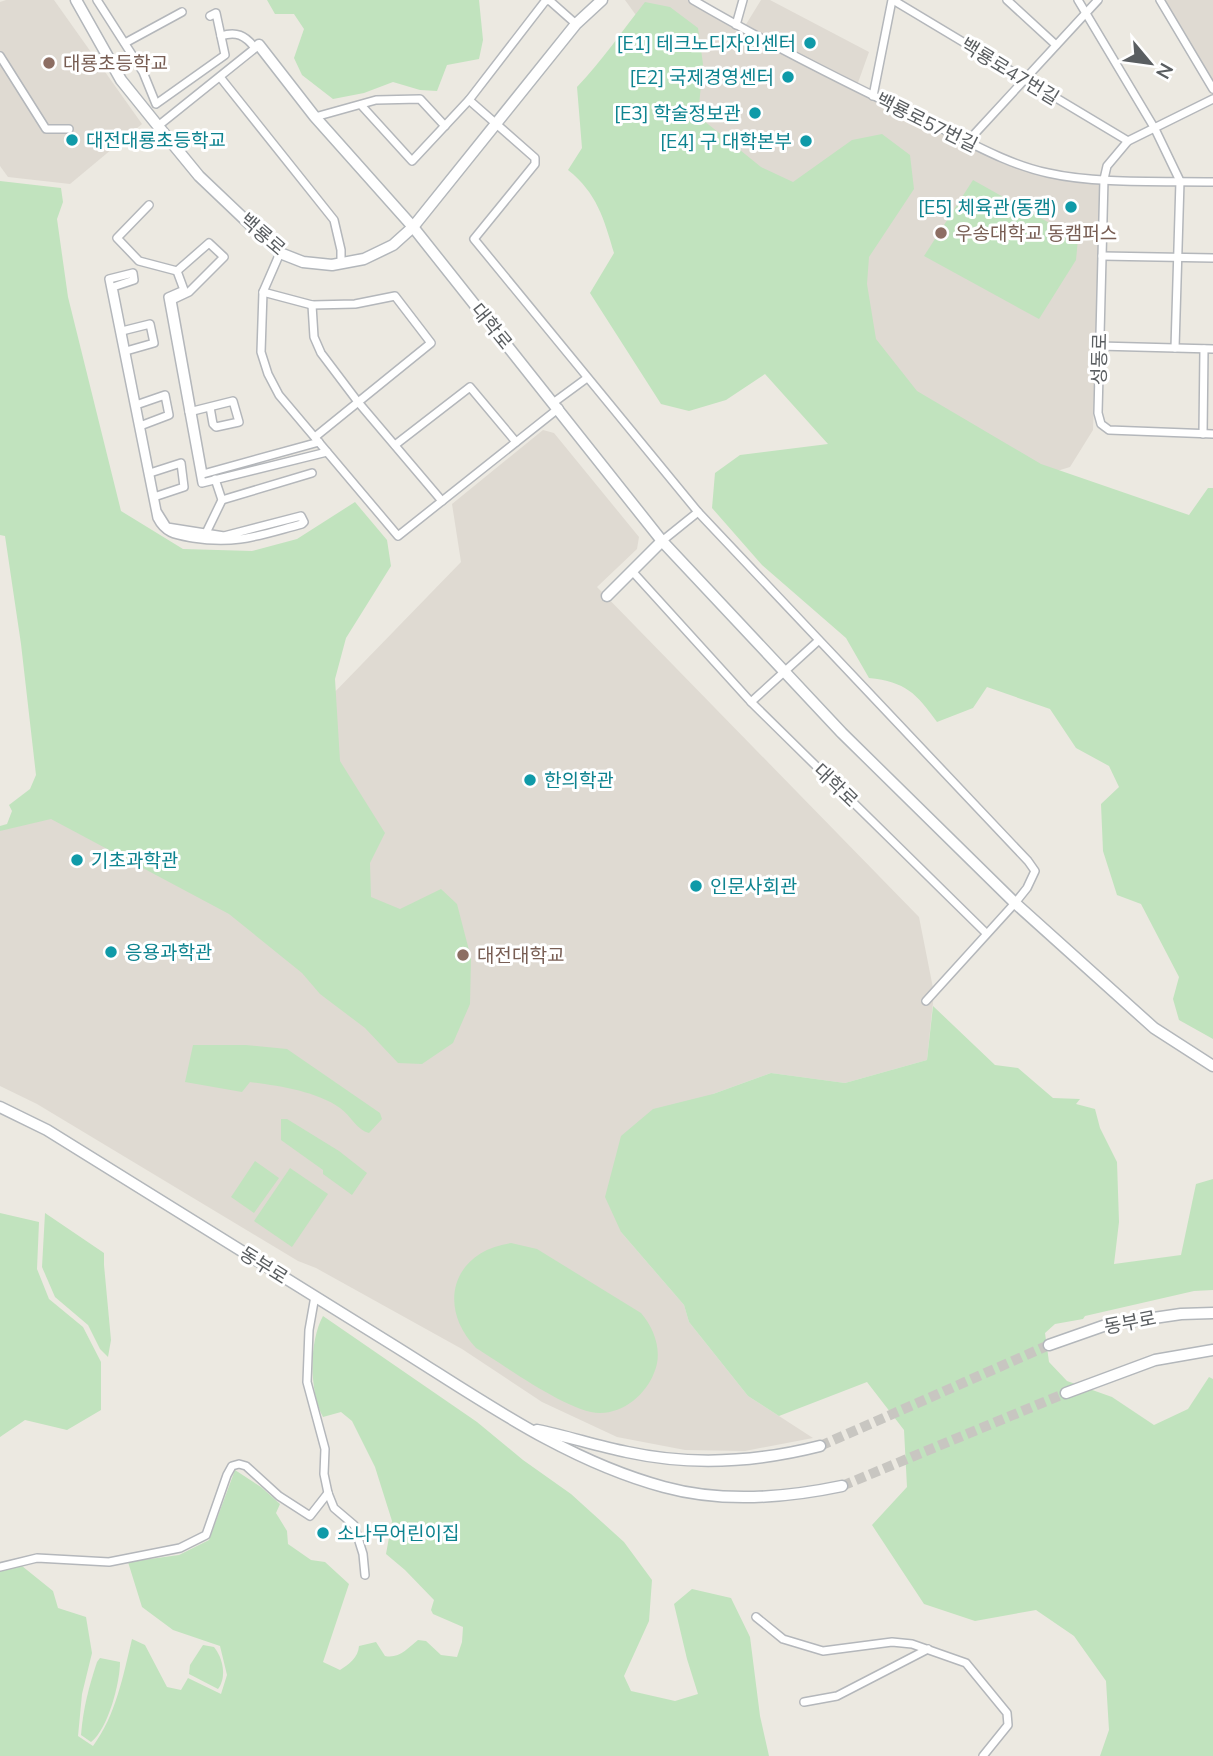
<svg xmlns="http://www.w3.org/2000/svg" width="1213" height="1756" viewBox="0 0 1213 1756" font-family="Mulish,'Noto Sans KR',sans-serif">
  <style>
    .education { fill: #dfdad2 }
    .green { fill: #c1e3be }
    .lines { fill: none; stroke-linecap: round; stroke-linejoin: round }
    .secondary-tunnel { stroke: #c8c6c1; stroke-width: 10; stroke-dasharray: 10 5; stroke-linecap: butt }
    .street-casing { stroke: #b4b7bb; stroke-width: 10 }
    .secondary-casing { stroke: #b3b7bb; stroke-width: 13 }
    .street { stroke: #fff; stroke-width: 7 }
    .secondary { stroke: #fff; stroke-width: 10 }
    .culture-dot { fill: #0f9aa8; stroke: #fff; stroke-width: 2.5 }
    .education-dot { fill: #8d6e63; stroke: #fff; stroke-width: 2.5 }
    .labels { text-anchor: middle; stroke-width: 6; stroke-linejoin: round; paint-order: stroke }
    .culture-label { font-size: 19px; fill: #0d838f; stroke: #fff; text-anchor: start }
    .education-label { font-size: 19px; fill: #785e54; stroke: #fff; text-anchor: start }
    .street-label { font-size: 19px; fill: #5a5e61; stroke: #fff }
  </style>
  <rect width="100%" height="100%" fill="#ece9e1"/>
  <g class="education">
    <path d="M6,0H54L142,124L70,184L8,177L0,166V2Z"/>
    <path d="M625,0H701L745,26L761,0H770L869,52L855,91L1004,164L1048,177L1101,183L1093,430L1070,467L1044,475L919,401L687,123L638,18Z"/>
    <path d="M1164,0H1213V83Z"/>
    <path d="M543,430L554,433L639,537L637,549L597,587L919,917L934,993L927,1060L845,1083L771,1073L713,1094L621,1232L684,1305L689,1322L748,1396L813,1438L745,1451L685,1450L617,1437L542,1402L462,1349L316,1268L298,1261L37,1104L0,1086V830L103,802L229,801L461,562L452,504Z"/>
  </g>
  <g class="green">
    <path d="M267,0H479L483,40L479,59L447,65L437,91L420,90L393,82L364,93L333,99L302,75L294,58L304,29L294,14H275Z"/>
    <path d="M645,2L670,7L698,28L703,64L698,116L761,167L793,182L852,140L882,134L910,155L914,189L869,257L867,284L876,339L917,391L1041,464L1189,515L1208,488H1213V1039L1179,1020L1173,999L1179,977L1141,904L1117,895L1103,851L1101,804L1119,787L1109,766L1076,748L1050,709L987,687L973,708L937,722C916,693 906,682 869,678L846,638L762,565L712,508L715,473L740,455L828,444L765,374L726,400L689,411L661,404L590,293L614,253C604,219 597,193 568,170L582,148L577,87C602,61 622,31 645,2Z"/>
    <path d="M973,180L1078,239L1076,260L1039,319L924,256Z"/>
    <path d="M0,181L61,188L63,202L57,219L68,297L121,511L183,549L252,551L297,539L355,502L387,540L391,566L346,638L335,679L340,761L385,833L370,863L371,897L400,909L441,889L457,904L471,958L470,1004L453,1043L422,1064L398,1063L365,1028L320,994L302,973L229,914L51,819L0,831V826L7,824L12,811L9,805L30,789L36,775L21,644L5,536L0,535Z"/>
    <path d="M933,1006L995,1065L1018,1068L1053,1098L1080,1099L1076,1104L1095,1109L1100,1128L1117,1162L1119,1222L1114,1264L1181,1255L1196,1184L1213,1179V1290L1194,1291L1085,1316L1083,1319L1055,1324L1045,1333L1049,1362L1067,1381L1112,1397L1154,1425L1188,1409L1209,1377L1213,1379V1756H1100L1109,1730L1106,1681L1074,1636L1036,1610L975,1621L924,1604L872,1525L907,1487L904,1430L867,1382L779,1416L748,1396L689,1322L684,1305L621,1232L605,1197L621,1136L653,1109L713,1094L771,1073L845,1083L927,1060Z"/>
    <path d="M193,1045H246L287,1049L380,1113L382,1119L369,1133C357,1130 351,1116 340,1108C316,1091 279,1086 250,1082L242,1092L185,1082Z"/>
    <path d="M281,1119H287L339,1151L367,1173L352,1195L323,1174V1170L281,1140Z"/>
    <path d="M255,1161L279,1178L254,1213L231,1197Z"/>
    <path d="M290,1168L328,1194L292,1247L254,1221Z"/>
    <path d="M0,1213L39,1222L37,1269L49,1299L83,1327L101,1362V1410L67,1430L25,1420L0,1437Z"/>
    <path d="M45,1213L104,1253V1265L111,1340L108,1357L100,1349L88,1325L55,1297L42,1267Z"/>
    <path d="M511,1243L537,1249L641,1313C655,1329 663,1353 654,1373C646,1394 624,1413 600,1413C569,1413 504,1365 476,1348C436,1306 453,1251 511,1243Z"/>
    <path d="M323,1316L477,1422L523,1460L571,1494L624,1542L652,1580L649,1621L624,1676L631,1691L675,1701L698,1694L687,1659L674,1604L692,1589L731,1598L750,1637L760,1716L769,1756H0V1571L22,1566L53,1591L58,1608L86,1617L92,1653L82,1694L78,1736L93,1746C116,1715 123,1676 132,1639L145,1645L167,1687L181,1690L188,1678L221,1694L227,1675L220,1646L173,1630L142,1607L128,1562L179,1555L209,1540L235,1470L261,1487L280,1504L276,1513L287,1531L288,1544L311,1560L325,1562L349,1584L323,1662L340,1670C349,1664 358,1658 359,1646L376,1642L385,1656C399,1659 408,1648 418,1640L426,1641L441,1655L457,1657L462,1642L463,1627L433,1614L431,1610L434,1600L405,1570L386,1554L392,1521L375,1467L352,1421L341,1412L323,1417C309,1391 309,1341 323,1316Z"/>
    <path d="M203,1645L214,1647C223,1658 227,1677 218,1689L189,1674L190,1665Z"/>
    <path d="M100,1658L120,1662C120,1683 108,1729 91,1742L81,1735C83,1709 89,1686 97,1662Z"/>
  </g>
  <g class="lines">
    <g class="secondary-tunnel">
      <path d="M820,1446L1049,1345"/>
      <path d="M842,1486L1066,1393"/>
    </g>
    <defs>
      <g id="street">
        <path d="M97,0L143,72L156,104L225,55L216,13L210,16"/>
        <path d="M693,0C770,45 850,85 930,123C968,141 1006,164 1048,173C1096,184 1163,181 1213,182"/>
        <path d="M893,0L1128,141"/>
        <path d="M1007,0L1056,45"/>
        <path d="M1078,0L1155,129L1180,181L1175,348"/>
        <path d="M1160,0L1213,89"/>
        <path d="M736,25L743,0"/>
        <path d="M221,36C236,31 245,35 255,48"/>
        <path d="M125,43L182,12"/>
        <path d="M0,56L46,129H69"/>
        <path d="M220,77L334,220L341,250V263"/>
        <path d="M873,96L892,0"/>
        <path d="M1213,99L1128,141L1107,166L1104,179L1098,413L1101,424L1109,430L1213,434"/>
        <path d="M469,100L535,158V164L474,239L698,512L1028,861L1035,871L1027,888L1015,903L926,1001"/>
        <path d="M361,105L412,161L469,100L546,0L550,1L576,24"/>
        <path d="M315,117L376,100L420,99L445,126"/>
        <path d="M158,126L259,45"/>
        <path d="M968,141L1098,0"/>
        <path d="M149,205L117,238L139,261L177,271"/>
        <path d="M280,253L263,292L261,352L268,374L279,395L398,536L559,408"/>
        <path d="M1102,256L1213,258"/>
        <path d="M133,273L134,280L113,287L157,511L167,527L224,536L301,516L304,522L302,524C260,535 237,545 193,538C176,535 165,534 157,518L109,279Z"/>
        <path d="M263,292L312,305L355,304L395,296L431,343L315,437"/>
        <path d="M312,305L314,337L321,353L358,402L442,501"/>
        <path d="M122,331L150,324L154,343L126,351"/>
        <path d="M1099,346L1213,349"/>
        <path d="M553,403L587,378"/>
        <path d="M136,405L165,395L169,415L140,426"/>
        <path d="M189,412L233,401L239,422L216,427L213,424L210,407"/>
        <path d="M1203,434L1204,349"/>
        <path d="M319,442L203,474L172,300L189,292L224,257L209,243L177,271L184,290L168,297L202,483L327,452"/>
        <path d="M395,445L470,387L516,442"/>
        <path d="M150,473L181,463L184,487L154,497"/>
        <path d="M222,500L312,473"/>
        <path d="M206,533L222,500L215,479"/>
        <path d="M662,541L698,512"/>
        <path d="M632,571L751,702L986,933"/>
        <path d="M751,702L818,641"/>
        <path d="M315,1296L309,1330L307,1382L325,1449L324,1474L328,1493L334,1508L354,1525L363,1554L365,1575"/>
        <path d="M0,1567L37,1558L109,1562L180,1548L206,1535L227,1475L232,1466L239,1464L246,1466L279,1496L310,1516L328,1493"/>
        <path d="M756,1617L783,1639L823,1651L892,1642L912,1644L966,1663L1007,1713L1008,1725L983,1756"/>
        <path d="M804,1702L837,1696L928,1649"/>
      </g>
      <g id="secondary">
        <path d="M76,0L121,80L158,126L199,176L280,253L303,262L332,265L364,259L393,245L413,227L576,24L602,0"/>
        <path d="M259,45L315,117L413,227L662,541L842,733L1015,903L1154,1028L1213,1066"/>
        <path d="M607,596L662,541"/>
        <path d="M0,1107L47,1130C162,1202 278,1273 393,1345C480,1399 564,1460 664,1487C722,1503 785,1498 842,1486"/>
        <path d="M1049,1345L1106,1325L1181,1314L1213,1313"/>
        <path d="M1066,1393L1155,1360L1213,1350"/>
        <path d="M537,1430C567,1436 597,1446 627,1452C691,1466 757,1462 820,1446"/>
      </g>
    </defs>
    <use href="#street" class="street-casing"/>
    <use href="#secondary" class="secondary-casing"/>
    <use href="#street" class="street"/>
    <use href="#secondary" class="secondary"/>
  </g>
  <g class="culture-dot">
    <circle cx="810" cy="43" r="7"/>
    <circle cx="788" cy="77" r="7"/>
    <circle cx="755" cy="113" r="7"/>
    <circle cx="72" cy="140" r="7"/>
    <circle cx="806" cy="141" r="7"/>
    <circle cx="1071" cy="207" r="7"/>
    <circle cx="530" cy="780" r="7"/>
    <circle cx="77" cy="860" r="7"/>
    <circle cx="696" cy="886" r="7"/>
    <circle cx="111" cy="952" r="7"/>
    <circle cx="323" cy="1533" r="7"/>
  </g>
  <g class="education-dot">
    <circle cx="49" cy="63" r="7"/>
    <circle cx="941" cy="233" r="7"/>
    <circle cx="463" cy="955" r="7"/>
  </g>
  <g class="labels">
    <g class="culture-label">
      <text x="796" y="50" text-anchor="end">[E1] 테크노디자인센터</text>
      <text x="774" y="84" text-anchor="end">[E2] 국제경영센터</text>
      <text x="741" y="120" text-anchor="end">[E3] 학술정보관</text>
      <text x="86" y="147">대전대룡초등학교</text>
      <text x="792" y="148" text-anchor="end">[E4] 구 대학본부</text>
      <text x="1057" y="214" text-anchor="end">[E5] 체육관(동캠)</text>
      <text x="544" y="787">한의학관</text>
      <text x="91" y="867">기초과학관</text>
      <text x="710" y="893">인문사회관</text>
      <text x="125" y="959">응용과학관</text>
      <text x="337" y="1540">소나무어린이집</text>
    </g>
    <g class="education-label">
      <text x="63" y="70">대룡초등학교</text>
      <text x="955" y="240">우송대학교 동캠퍼스</text>
      <text x="477" y="962">대전대학교</text>
    </g>
    <g class="street-label">
      <text transform="translate(1010 71) rotate(31)" y="7">백룡로47번길</text>
      <text transform="translate(927 122) rotate(26)" y="7">백룡로57번길</text>
      <text transform="translate(263 234) rotate(41)" y="7">백룡로</text>
      <text transform="translate(492 326) rotate(51)" y="7">대학로</text>
      <text transform="translate(1099 359) rotate(-89)" y="7">성동로</text>
      <text transform="translate(836 785) rotate(44)" y="7">대학로</text>
      <text transform="translate(264 1265) rotate(32)" y="7">동부로</text>
      <text transform="translate(1130 1322) rotate(-11)" y="7">동부로</text>
    </g>
  </g>
  <g transform="translate(1150 63) rotate(119)" stroke="#ffffff" stroke-width="5" paint-order="stroke">
  <path d="M0-5L12 26L0 18L-12 26Z" fill="#5a5e61"/>
  <text y="-10" font-size="19" font-weight="bold" text-anchor="middle" fill="#5a5e61">N</text>
  </g>
</svg>
